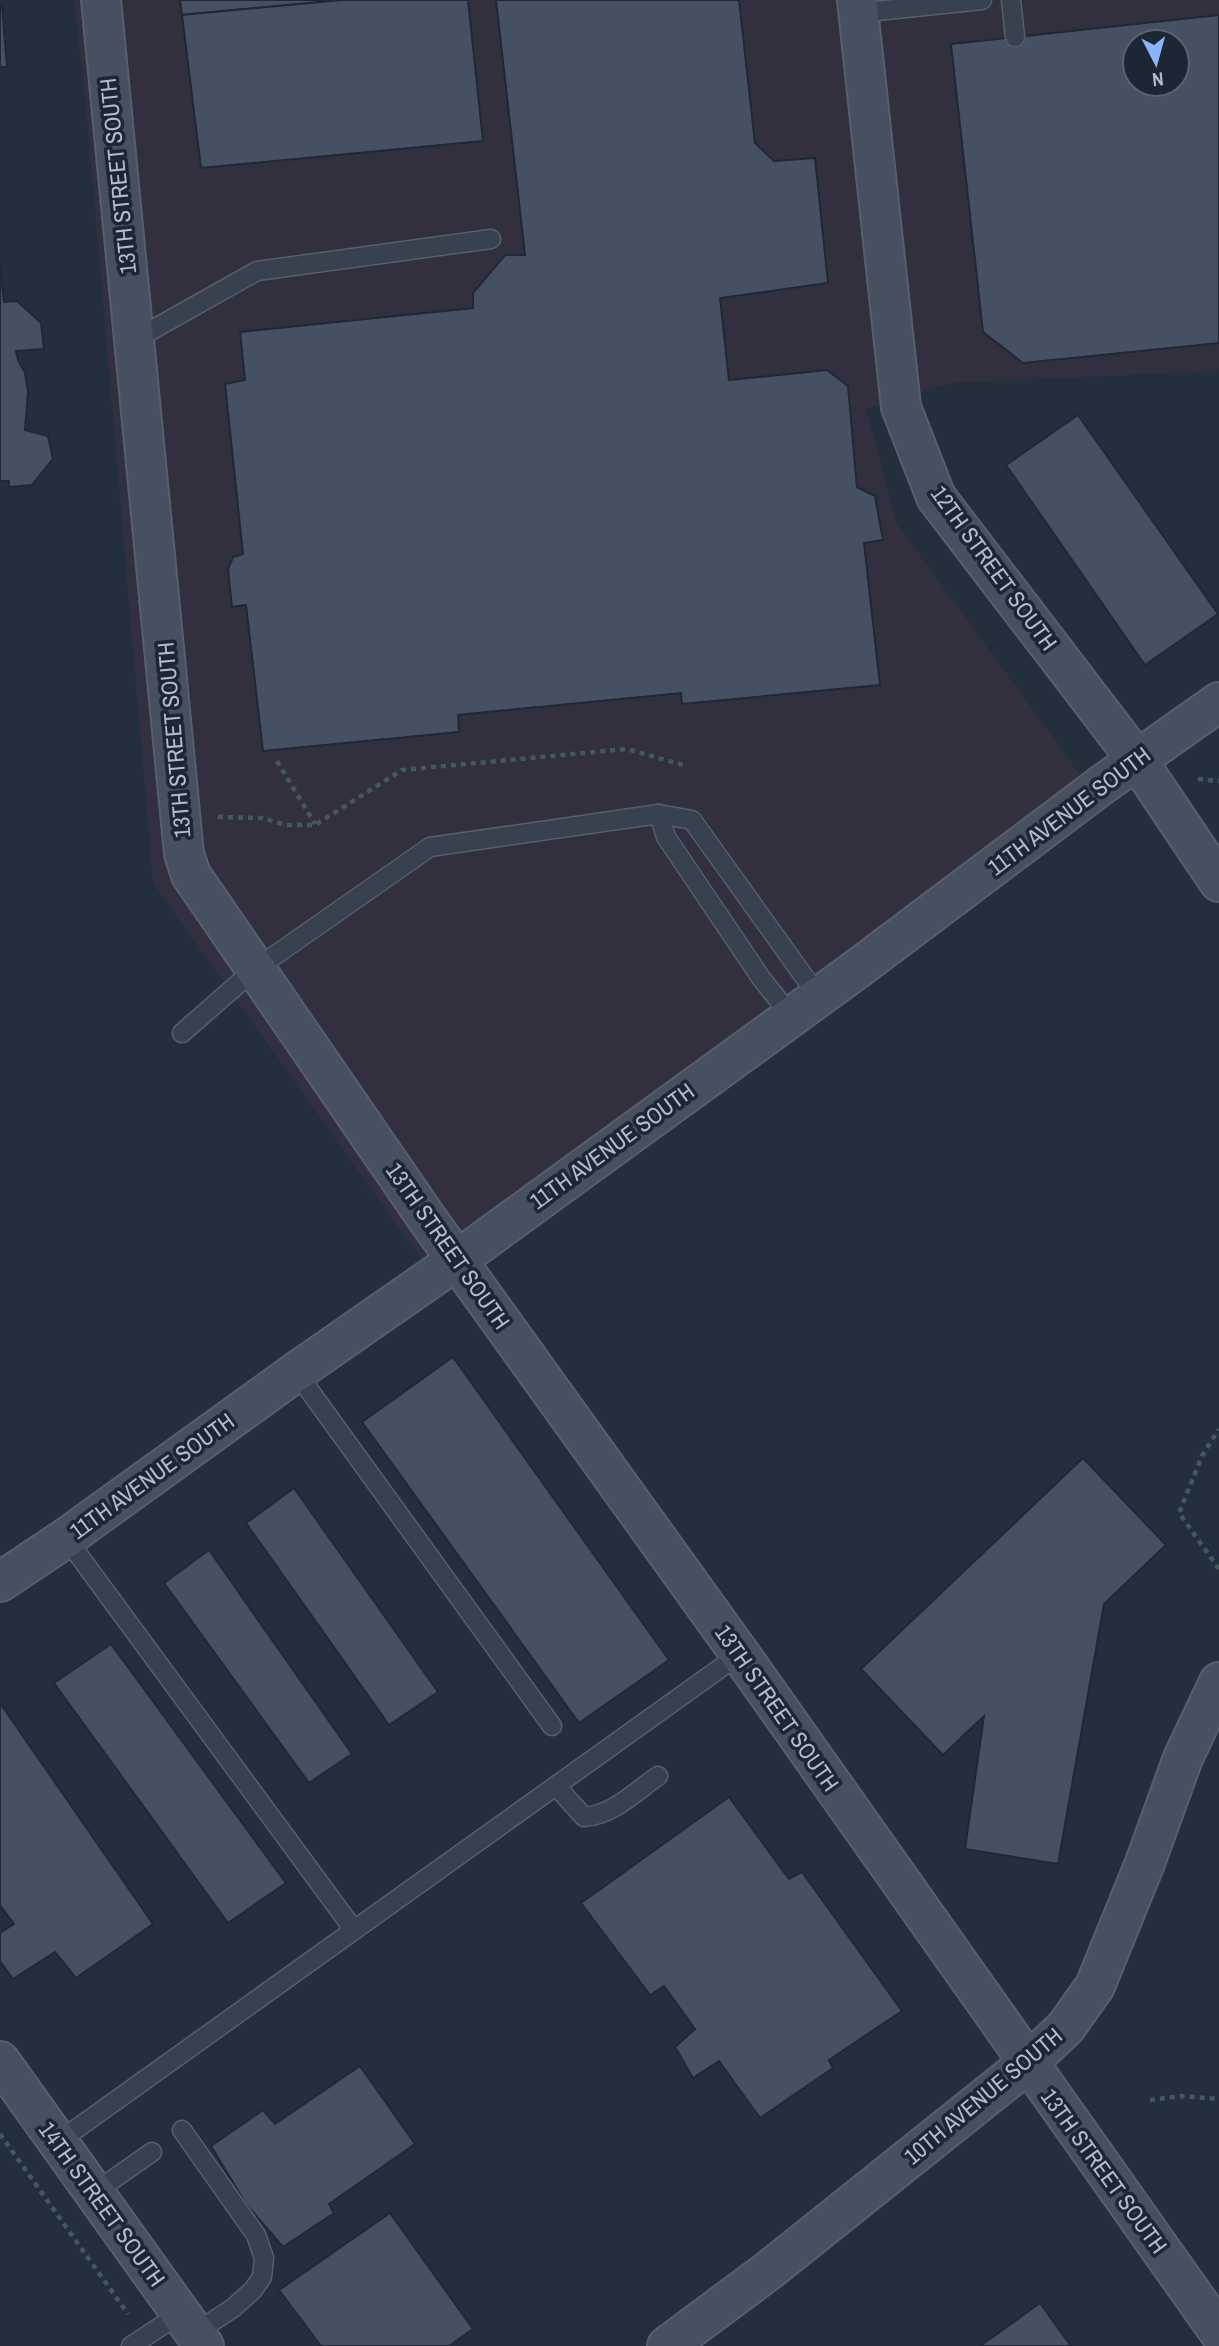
<svg xmlns="http://www.w3.org/2000/svg" width="1219" height="2346" viewBox="0 0 1219 2346" font-family="'Archivo Narrow',sans-serif">
  <style>
    .medical { fill: #32303f; fill-rule: evenodd }
    .building { fill: #455162; stroke: #1f2835; stroke-width: 2; fill-rule: evenodd }
    .lines { fill: none; stroke-linecap: round; stroke-linejoin: round }
    .lane-casing { stroke: #565f6c; stroke-width: 21 }
    .secondary-casing { stroke: #565f6c; stroke-width: 42 }
    .path { stroke: #44595c; stroke-width: 4.5; stroke-dasharray: 5 5; stroke-linecap: butt }
    .lane { stroke: #38414e; stroke-width: 18 }
    .secondary { stroke: #465061; stroke-width: 38 }
    .labels { text-anchor: middle; stroke-width: 7; stroke-linejoin: round; paint-order: stroke }
    .street-label { font-size: 23px; fill: #b4bcc9; stroke: #1d2633 }
  </style>
  <rect width="100%" height="100%" fill="#242f3e"/>
  <path class="medical" d="M74,0H1219V371L949,383L866,409L897,524L1087,784L421,1259L153,883L86,105ZM1135,42H1177V84H1135Z"/>
  <g class="building">
    <path d="M180,0H342L182,15Z"/>
    <path d="M342,0H468L483,141L201,168L182,15Z"/>
    <path d="M496,0H739L755,143L774,161L815,158L828,283L720,298L729,380L827,370L848,386L857,487L875,496L883,540L864,543L880,685L682,704L681,693L458,715L459,732L263,751L246,605L232,607L228,569L233,557L243,554L225,384L245,380L240,332L473,308V293L505,255H525Z"/>
    <path d="M0,6H2L7,67H0Z"/>
    <path d="M1219,15V343L1023,363L983,332L951,44ZM1135,42H1177V84H1135Z"/>
    <path d="M0,265L4,302L17,301L41,323L44,349L16,351L18,360L25,373L28,392L25,430L48,436L53,459L32,485L9,487V481H0Z"/>
    <path d="M1078,415L1218,614L1145,665L1006,465Z"/>
    <path d="M453,1357L669,1660L579,1723L362,1422Z"/>
    <path d="M1083,1458L1166,1545L1104,1604L1058,1864L965,1849L984,1716L943,1755L861,1669Z"/>
    <path d="M294,1488L438,1692L389,1725L246,1523Z"/>
    <path d="M209,1550L352,1754L309,1783L164,1583Z"/>
    <path d="M111,1644L286,1883L228,1923L54,1683Z"/>
    <path d="M0,1703L153,1924L76,1978L55,1952L13,1979L0,1961V1933L14,1924L0,1905Z"/>
    <path d="M729,1797L789,1879L802,1872L902,2011L829,2060L833,2068L760,2118L719,2061L693,2078L675,2047L695,2029L664,1986L650,1995L581,1903Z"/>
    <path d="M360,2066L415,2144L329,2204L334,2213L283,2247L246,2204L211,2146L263,2110L275,2124Z"/>
    <path d="M390,2213L473,2329L449,2346H321L279,2290Z"/>
    <path d="M1040,2303L1071,2346H980Z"/>
  </g>
  <g class="lines">
    <defs>
      <g id="lane">
        <path d="M1011,0L1015,37"/>
        <path d="M858,13L982,0"/>
        <path d="M134,340L257,271L491,239"/>
        <path d="M659,814L666,837L761,978L791,1016"/>
        <path d="M182,1033L254,970L430,847L659,814L692,820L818,996"/>
        <path d="M296,1372L552,1726"/>
        <path d="M66,1538L354,1930"/>
        <path d="M556,1786L584,1817C613,1815 635,1792 658,1776"/>
        <path d="M182,2130L256,2235L264,2258L262,2277L253,2290L233,2308L195,2333"/>
        <path d="M58,2142L740,1654"/>
        <path d="M95,2192L152,2152"/>
        <path d="M131,2346L181,2313"/>
      </g>
      <g id="secondary">
        <path d="M101,0L184,854L191,875L428,1220L740,1654L1219,2332"/>
        <path d="M857,0L901,407L936,497L1137,760L1219,882"/>
        <path d="M0,1582L66,1538L296,1372L457,1260L853,972L1103,784L1219,702"/>
        <path d="M0,2061L204,2346"/>
        <path d="M667,2346L768,2271L1027,2064L1066,2027L1095,1986L1145,1863L1183,1758L1219,1682"/>
      </g>
    </defs>
    <use href="#lane" class="lane-casing"/>
    <use href="#secondary" class="secondary-casing"/>
    <g class="path">
      <path d="M277,761L315,824"/>
      <path d="M1198,779L1219,781"/>
      <path d="M218,817L262,818L286,825H315L402,770L627,749L683,765"/>
      <path d="M1219,1569L1179,1513L1202,1456L1219,1429"/>
      <path d="M1150,2100L1181,2096L1219,2099"/>
      <path d="M0,2134L128,2314"/>
    </g>
    <use href="#lane" class="lane"/>
    <use href="#secondary" class="secondary"/>
  </g>
  <g class="labels">
    <g class="street-label">
      <text transform="translate(118 176) rotate(-96)" y="8">13TH STREET SOUTH</text>
      <text transform="translate(994 568) rotate(54)" y="8">12TH STREET SOUTH</text>
      <text transform="translate(174 740) rotate(-95)" y="8">13TH STREET SOUTH</text>
      <text transform="translate(1069 811) rotate(-37)" y="8">11TH AVENUE SOUTH</text>
      <text transform="translate(612 1146) rotate(-36)" y="8">11TH AVENUE SOUTH</text>
      <text transform="translate(448 1246) rotate(55)" y="8">13TH STREET SOUTH</text>
      <text transform="translate(152 1476) rotate(-36)" y="8">11TH AVENUE SOUTH</text>
      <text transform="translate(777 1708) rotate(55)" y="8">13TH STREET SOUTH</text>
      <text transform="translate(983 2096) rotate(-40)" y="8">10TH AVENUE SOUTH</text>
      <text transform="translate(1104 2171) rotate(54)" y="8">13TH STREET SOUTH</text>
      <text transform="translate(102 2204) rotate(54)" y="8">14TH STREET SOUTH</text>
    </g>
  </g>
  <g transform="translate(1156 63) rotate(174)"><circle r="33" fill="#1d2633" stroke="#59626f" stroke-width="2"/>
  <path d="M0-5L12 26L0 18L-12 26Z" fill="#8ab4f8"/>
  <text y="-10" font-size="19" font-weight="bold" text-anchor="middle" fill="#b4bcc9">N</text>
  </g>
</svg>
